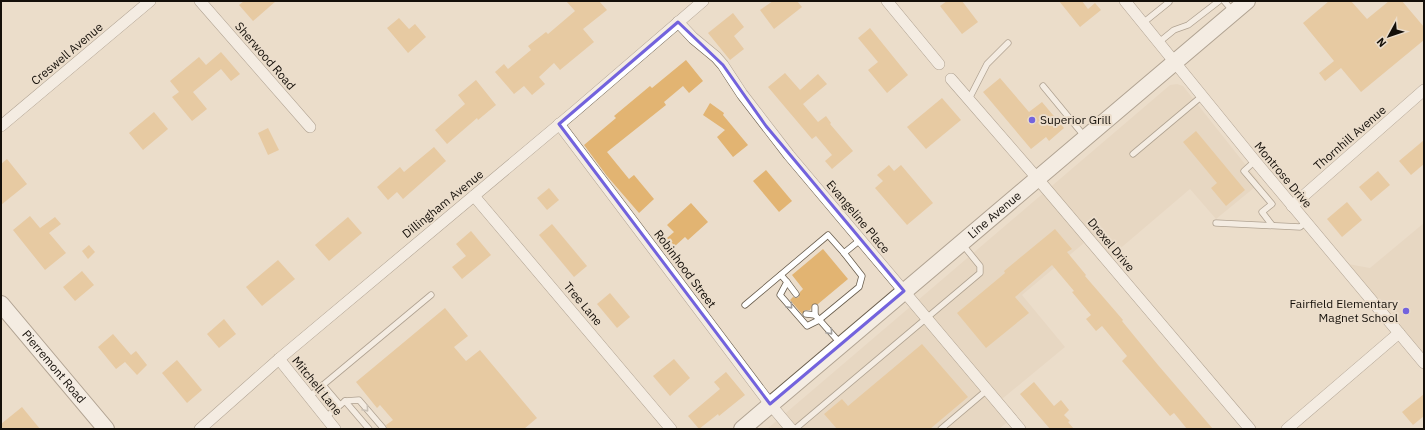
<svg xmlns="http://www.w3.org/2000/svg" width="1425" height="430" viewBox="0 0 1425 430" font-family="'IBM Plex Sans',sans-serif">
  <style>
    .built { fill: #e3d1b8 }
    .building { fill: #e2b472 }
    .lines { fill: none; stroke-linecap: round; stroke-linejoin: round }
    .lane-casing { stroke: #695d4d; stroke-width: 7 }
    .street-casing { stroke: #695d4d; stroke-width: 12 }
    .secondary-casing { stroke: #695d4d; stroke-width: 18 }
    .lane { stroke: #fff; stroke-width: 5.5 }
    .street { stroke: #fff; stroke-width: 11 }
    .secondary { stroke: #fff; stroke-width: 16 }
    .oneway { stroke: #a19f9d }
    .marked { fill: none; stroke: #7363dd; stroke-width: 3; stroke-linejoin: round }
    .poi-dot { fill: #7363dd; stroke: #ebddcb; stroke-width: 1.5 }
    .labels { text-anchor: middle; stroke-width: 4; stroke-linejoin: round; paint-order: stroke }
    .street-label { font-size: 12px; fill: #140f09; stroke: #ebddcb }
    .poi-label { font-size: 12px; fill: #140f09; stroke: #ebddcb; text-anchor: start }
  </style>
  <rect width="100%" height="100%" fill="#ebddcb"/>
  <g class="built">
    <path d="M1177,84L1183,86L1260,183L1216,219L1190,189L1102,264L1084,243L1022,295L1065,347L1002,399L1016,415L999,429H767L1170,85Z"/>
    <path d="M1424,223V354L1348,264L1370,268Z"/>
  </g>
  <g class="building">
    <path d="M244,1H276L253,21L239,5Z"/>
    <path d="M566,1H599L607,10L583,29L594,42L560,70L554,63L539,77L545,84L532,95L524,86L514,94L495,72L504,64L508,69L531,50L528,46L546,32L548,34L575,11Z"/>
    <path d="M773,1H797L802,7L774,29L760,10Z"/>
    <path d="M947,1H962L978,22L962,34L940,6Z"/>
    <path d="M1059,1H1082L1088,9L1095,3L1101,10L1080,27Z"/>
    <path d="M1329,1H1351L1367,19L1389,1H1402L1424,27V40L1361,92L1341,68L1325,81L1319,73L1334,61L1303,23Z"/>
    <path d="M733,13L744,27L734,36L744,49L730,60L708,33Z"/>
    <path d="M399,18L409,29L415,24L426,37L408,53L387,28Z"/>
    <path d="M870,28L908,75L887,93L868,70L878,62L858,38Z"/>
    <path d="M221,52L240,74L231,81L221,69L193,92L207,109L192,121L172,97L179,92L170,81L199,57L206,65Z"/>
    <path d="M686,60L703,81L689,93L683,86L664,102L666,105L607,152L629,179L634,175L654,199L639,213L607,176L584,145L616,118L614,116L650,86L652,88Z"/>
    <path d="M785,73L800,90L818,74L827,84L803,104L818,122L826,116L831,123L830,124L853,151L832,169L825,161L832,155L816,136L812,139L768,87Z"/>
    <path d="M1000,78L1029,112L1042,102L1064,128L1049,141L1046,137L1031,149L983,92Z"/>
    <path d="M476,80L496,105L478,120L477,118L447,144L435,130L465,104L458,95Z"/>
    <path d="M942,98L961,120L926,149L907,127Z"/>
    <path d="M710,103L724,113L723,115L748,145L733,157L717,137L725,130L703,115Z"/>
    <path d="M154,112L168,129L143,150L129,133Z"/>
    <path d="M268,128L279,150L268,155L258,133Z"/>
    <path d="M1196,131L1245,190L1226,206L1211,188L1217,183L1183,142Z"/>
    <path d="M1424,140V164L1411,175L1399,161Z"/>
    <path d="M434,147L446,161L403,199L397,192L388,200L377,187L400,167L404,172Z"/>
    <path d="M7,159L27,184L1,205V164Z"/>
    <path d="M889,165L894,171L901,165L933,203L907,225L875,188L883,181L877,175Z"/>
    <path d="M766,170L792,201L779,212L753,181Z"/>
    <path d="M1378,171L1390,185L1371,201L1359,187Z"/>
    <path d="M549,188L559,200L547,210L537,198Z"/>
    <path d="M1347,202L1362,220L1342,237L1327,219Z"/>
    <path d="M691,203L708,222L688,240L685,237L675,246L667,238L674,232L667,225Z"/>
    <path d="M30,216L40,228L55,217L61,224L49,233L66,253L45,270L13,230Z"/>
    <path d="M348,217L362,233L329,261L315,245Z"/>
    <path d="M552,224L587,266L574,277L539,235Z"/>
    <path d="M1055,229L1072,249L1067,252L1086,275L1085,276L1123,320L1122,321L1158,365L1213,429H1187L1174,413L1170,416L1122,361L1127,356L1102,326L1096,331L1086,319L1091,315L1072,292L1074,291L1052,265L1015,297L1029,313L986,348L957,313L1005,273L1004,271Z"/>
    <path d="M471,231L491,255L462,279L452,267L466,256L456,244Z"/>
    <path d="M89,245L95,252L88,259L82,251Z"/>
    <path d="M823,249L848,279L818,304H813L810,310H805L802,314L790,300L793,297L796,298L799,297L800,292L803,289L792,275Z"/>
    <path d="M278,260L295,279L262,306L246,287Z"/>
    <path d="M82,271L94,285L75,301L63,287Z"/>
    <path d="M610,293L630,317L617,328L597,304Z"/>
    <path d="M445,308L468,336L454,347L466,361L480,350L537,418L524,429H387L386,425L393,420L380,405L377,408L356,382Z"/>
    <path d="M224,319L236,334L219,348L207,334Z"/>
    <path d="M113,334L131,355L136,351L147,365L137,375L125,362L116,369L98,347Z"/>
    <path d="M922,344L968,397L930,429H837L824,414L842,399L848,406Z"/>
    <path d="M674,359L690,378L670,396L653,376Z"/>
    <path d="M177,360L202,390L187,403L162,373Z"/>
    <path d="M726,372L745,395L719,416L718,414L699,429L688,416L720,389L714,382Z"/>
    <path d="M1034,382L1054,406L1061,400L1069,410L1064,415L1070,421L1068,422L1074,429H1050L1020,394Z"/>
    <path d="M1424,394V416L1413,425L1402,412Z"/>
    <path d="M22,407L40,429H1V424Z"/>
  </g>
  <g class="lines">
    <defs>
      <g id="lane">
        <path d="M1224,1L1232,10"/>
        <path d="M1143,23L1169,2"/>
        <path d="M1158,43L1174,30L1188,25L1219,1"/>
        <path d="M1043,86L1085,137"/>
        <path d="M969,99L987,64L1008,43"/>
        <path d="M1133,154L1202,96"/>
        <path d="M1255,161L1244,171L1272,204L1262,212L1272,225"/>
        <path d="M1216,223L1300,227L1306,222"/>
        <path d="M781,275L787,282L780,295L807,326L819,320L859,287L862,276L844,253"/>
        <path d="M787,282L796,294"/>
        <path d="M745,305L828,235L844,253L860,240"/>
        <path d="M815,307V315L841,344"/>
        <path d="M806,314L815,315"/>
        <path d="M309,397L323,385"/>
        <path d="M345,401L359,400L383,428"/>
        <path d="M340,405L323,385L431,295"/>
        <path d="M326,417L345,401L369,429"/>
        <path d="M795,429L980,273V266L963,245"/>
        <path d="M941,429L987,390"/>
      </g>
      <g id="street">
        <path d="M200,1L310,127"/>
        <path d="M887,1L939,64"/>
        <path d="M1125,1L1255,161L1424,363"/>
        <path d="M678,22L693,38L716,57L723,65L742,94L789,155L1020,429"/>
        <path d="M951,79L1037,178L1250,429"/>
        <path d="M559,124L770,404L791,429"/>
        <path d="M1,126L150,1"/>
        <path d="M474,196L671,429"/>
        <path d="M1292,206L1424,90"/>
        <path d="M279,359L335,429"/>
        <path d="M200,429L279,359L574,112L703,1"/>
        <path d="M1287,429L1399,333"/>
      </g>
      <g id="secondary">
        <path id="s1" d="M1,304L106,429"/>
        <path id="s2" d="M742,429L1247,1"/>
      </g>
    </defs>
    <use href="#lane" class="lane-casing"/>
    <use href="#street" class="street-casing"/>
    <use href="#secondary" class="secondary-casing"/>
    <use href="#lane" class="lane"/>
    <use href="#street" class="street"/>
    <use href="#secondary" class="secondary"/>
  </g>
  <defs><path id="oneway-chevron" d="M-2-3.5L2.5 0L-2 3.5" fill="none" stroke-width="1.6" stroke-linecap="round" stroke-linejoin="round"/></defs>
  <g class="oneway">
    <use href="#oneway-chevron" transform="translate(790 306) rotate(49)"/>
    <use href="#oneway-chevron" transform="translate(830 332) rotate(49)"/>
    <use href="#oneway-chevron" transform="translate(366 409) rotate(49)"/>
  </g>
  <path d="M0 0H1425V430H0ZM678,22L723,65L766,126L904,291L770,404L559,124Z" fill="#ebddcb" fill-opacity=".55" fill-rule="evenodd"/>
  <path class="marked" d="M678,22L723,65L766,126L904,291L770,404L559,124Z"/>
  <g class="poi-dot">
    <circle cx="1032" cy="120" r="4"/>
    <circle cx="1406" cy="311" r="4"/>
  </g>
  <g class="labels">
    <g class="street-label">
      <text transform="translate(67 54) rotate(-40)" y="4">Creswell Avenue</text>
      <text transform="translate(265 56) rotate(49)" y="4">Sherwood Road</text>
      <text transform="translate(1350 138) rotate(-41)" y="4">Thornhill Avenue</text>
      <text transform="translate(1283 175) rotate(50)" y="4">Montrose Drive</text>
      <text transform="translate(443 204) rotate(-39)" y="4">Dillingham Avenue</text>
      <text dy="4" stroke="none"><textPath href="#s2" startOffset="331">Line Avenue</textPath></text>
      <text transform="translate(858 217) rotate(50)" y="4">Evangeline Place</text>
      <text transform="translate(1111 245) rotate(50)" y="4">Drexel Drive</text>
      <text transform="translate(685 269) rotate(53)" y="4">Robinhood Street</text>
      <text transform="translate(583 304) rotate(50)" y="4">Tree Lane</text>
      <text dy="4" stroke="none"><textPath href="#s1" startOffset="82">Pierremont Road</textPath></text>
      <text transform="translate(317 386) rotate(51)" y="4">Mitchell Lane</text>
    </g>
    <g class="poi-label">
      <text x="1040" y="124">Superior Grill</text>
      <text x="1398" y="308" text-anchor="end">Fairfield Elementary<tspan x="1398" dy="14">Magnet School</tspan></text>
    </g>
  </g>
  <rect width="1425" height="430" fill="none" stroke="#140f09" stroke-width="4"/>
  <g transform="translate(1389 36) rotate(230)" stroke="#ebddcb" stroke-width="3" paint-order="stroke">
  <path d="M0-3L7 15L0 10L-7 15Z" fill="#140f09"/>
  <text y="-6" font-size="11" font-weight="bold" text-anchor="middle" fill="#140f09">N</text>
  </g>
</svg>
